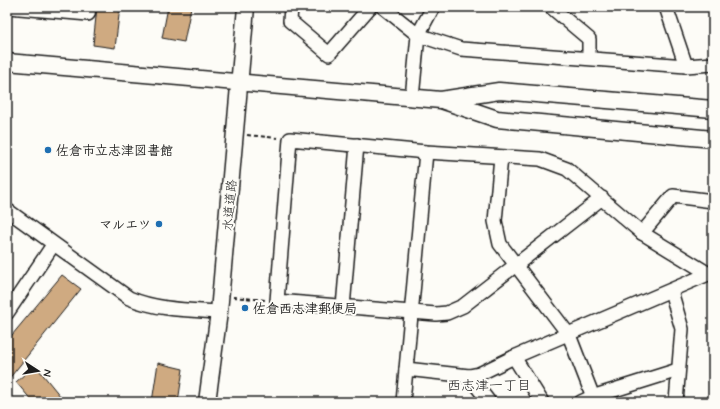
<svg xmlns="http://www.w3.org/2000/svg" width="720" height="409" viewBox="0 0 720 409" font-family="Mynerve,'Klee One',sans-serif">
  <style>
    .building { fill: #cfaa81; stroke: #1c1c1c }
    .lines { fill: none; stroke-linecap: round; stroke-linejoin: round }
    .minor-casing { stroke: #1c1c1c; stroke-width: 16 }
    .tertiary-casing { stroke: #1c1c1c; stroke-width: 19 }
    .path { stroke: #1c1c1c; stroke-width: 2; stroke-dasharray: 4 3; stroke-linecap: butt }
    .minor { stroke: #fdfcf7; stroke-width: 13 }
    .tertiary { stroke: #fdfcf7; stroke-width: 16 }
    .poi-dot { fill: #1f6fb2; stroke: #fdfcf7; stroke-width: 1.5 }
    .labels { text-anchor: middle; stroke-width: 4; stroke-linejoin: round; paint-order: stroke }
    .poi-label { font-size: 13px; font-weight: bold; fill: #1c1c1c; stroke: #fdfcf7; text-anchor: start }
    .street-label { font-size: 13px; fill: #1c1c1c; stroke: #fdfcf7 }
    .neighbourhood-label { font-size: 14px; fill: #1c1c1c; stroke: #fdfcf7 }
  </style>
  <rect width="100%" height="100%" fill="#fdfcf7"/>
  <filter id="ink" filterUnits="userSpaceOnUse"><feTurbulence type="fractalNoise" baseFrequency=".025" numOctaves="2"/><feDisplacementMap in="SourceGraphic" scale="8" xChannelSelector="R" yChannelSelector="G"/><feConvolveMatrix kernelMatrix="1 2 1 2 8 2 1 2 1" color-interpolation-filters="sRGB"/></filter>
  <g filter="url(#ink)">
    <g class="building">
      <path d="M97,7H120L115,48L93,45Z"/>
      <path d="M168,7H191L184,42L162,38Z"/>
      <path d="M62,275L81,289L8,380L7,341Z"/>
      <path d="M158,363L183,369L178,402H152Z"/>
      <path d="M35,365L65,402H33L16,382Z"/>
    </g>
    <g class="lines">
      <defs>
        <g id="minor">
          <path d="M8,7L88,14L89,7"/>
          <path d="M291,7L290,21L329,54L370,7"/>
          <path d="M383,7L418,35L461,49L686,66L713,64"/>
          <path d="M551,7L589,39V58"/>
          <path d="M666,7L686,66"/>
          <path d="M412,98L418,35L433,7"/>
          <path d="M501,157L495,221L500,244L569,335L595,402"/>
          <path d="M602,198L463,306L447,313L436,314L277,301L290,139L426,152L540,159L567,169L642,233L709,274"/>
          <path d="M7,210L129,298C157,310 189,310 219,312"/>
          <path d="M642,233L673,196L713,201"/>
          <path d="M671,291L682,329L676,402"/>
          <path d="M343,307L357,145"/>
          <path d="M7,313L53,245"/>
          <path d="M514,357L542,402"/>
          <path d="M406,369L469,376L479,374L514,357L713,272"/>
          <path d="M469,376L489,402"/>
          <path d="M403,402L426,152"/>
          <path d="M581,402L592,397L678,370"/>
        </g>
        <g id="tertiary">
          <path d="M7,62L441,100L499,91L713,109"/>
          <path d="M444,101L497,119L713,139"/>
          <path d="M207,402L219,312L246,7"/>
        </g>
      </defs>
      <use href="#minor" class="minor-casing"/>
      <use href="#tertiary" class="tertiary-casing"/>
      <g class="path">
        <path d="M247,135L278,138"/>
        <path d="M233,297L266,300"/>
      </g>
      <use href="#minor" class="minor"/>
      <use href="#tertiary" class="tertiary"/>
    </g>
  </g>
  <g class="poi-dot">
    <circle cx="48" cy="150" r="4"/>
    <circle cx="159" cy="224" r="4"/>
    <circle cx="245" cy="308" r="4"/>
  </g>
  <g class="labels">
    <g class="poi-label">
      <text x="56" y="155">佐倉市立志津図書館</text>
      <text x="151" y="229" text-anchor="end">マルエツ</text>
      <text x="253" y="313">佐倉西志津郵便局</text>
    </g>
    <g class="street-label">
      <text transform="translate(229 205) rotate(-85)" y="5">水道道路</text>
    </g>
    <g class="neighbourhood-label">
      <text x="489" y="390">西志津一丁目</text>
    </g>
  </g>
  <rect width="720" height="409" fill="none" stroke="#fdfcf7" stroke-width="24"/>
  <rect x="12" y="12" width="696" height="385" fill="none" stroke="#1c1c1c" stroke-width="1.5" filter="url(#ink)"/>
  <g transform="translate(38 371) rotate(102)" stroke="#fdfcf7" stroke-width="3" paint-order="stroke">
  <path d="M0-3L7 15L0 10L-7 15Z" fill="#1c1c1c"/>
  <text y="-6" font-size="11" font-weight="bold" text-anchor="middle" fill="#1c1c1c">N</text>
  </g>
</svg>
